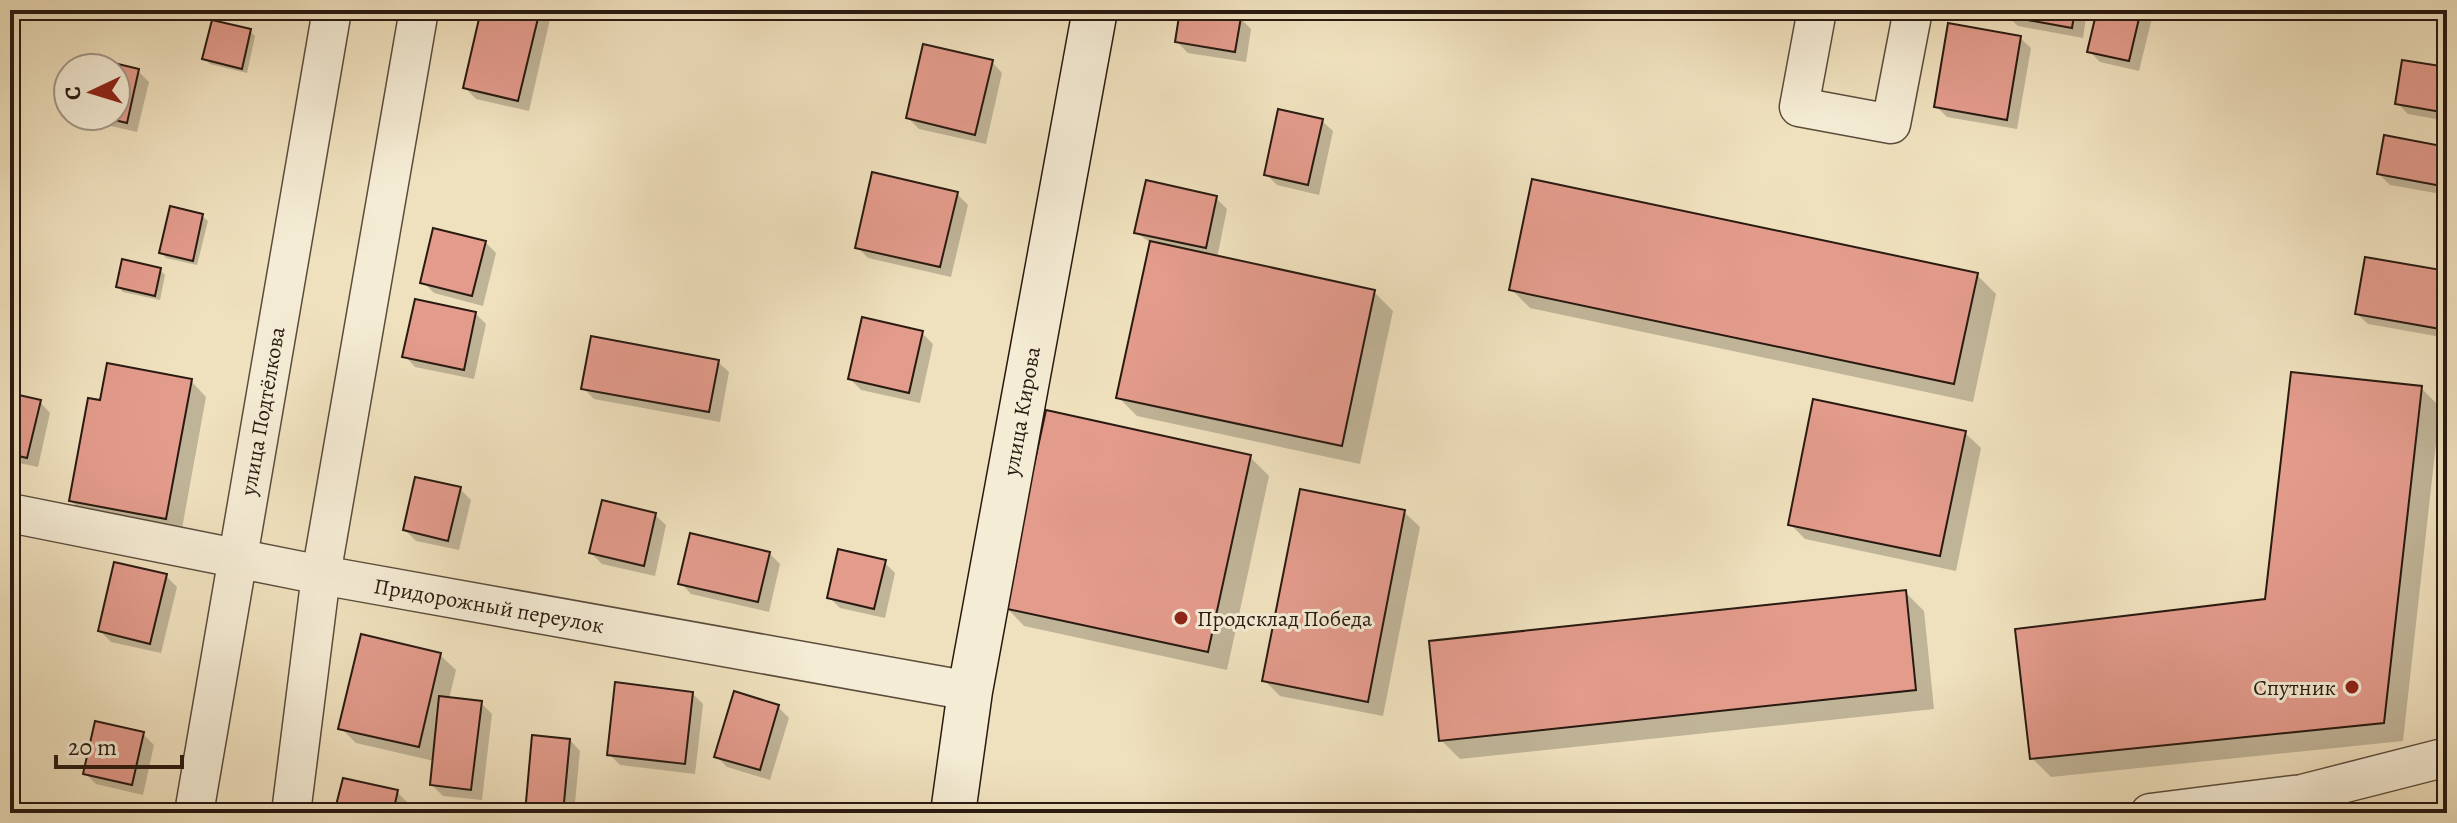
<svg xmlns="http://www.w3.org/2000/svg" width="2457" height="823" viewBox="0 0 2457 823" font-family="Alegreya,serif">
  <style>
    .shadow { fill: #0003 }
    .building { fill: #e39b8c; stroke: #291a11; stroke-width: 2 }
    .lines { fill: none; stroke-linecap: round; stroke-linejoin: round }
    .street-casing { stroke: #5b4c3c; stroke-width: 41 }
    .secondary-casing { stroke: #291a11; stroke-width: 47 }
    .street { stroke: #f5ecd5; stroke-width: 38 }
    .secondary { stroke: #f5ecd5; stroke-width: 44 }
    .poi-dot { fill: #8f2418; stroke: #f5ecd5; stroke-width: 3 }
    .labels { text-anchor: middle; stroke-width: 6; stroke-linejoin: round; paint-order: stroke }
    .street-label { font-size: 22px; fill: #291a11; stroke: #f5ecd5 }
    .poi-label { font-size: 22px; fill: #291a11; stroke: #f5ecd5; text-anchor: start }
  </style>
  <rect width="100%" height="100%" fill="#f0e1be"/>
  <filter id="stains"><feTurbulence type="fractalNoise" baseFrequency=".0025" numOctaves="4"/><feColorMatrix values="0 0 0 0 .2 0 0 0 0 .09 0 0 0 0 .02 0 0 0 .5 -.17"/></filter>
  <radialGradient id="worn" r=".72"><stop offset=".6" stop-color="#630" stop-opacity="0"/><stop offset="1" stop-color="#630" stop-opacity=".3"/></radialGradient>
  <g class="shadow">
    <path d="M150,10H178L176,16Z"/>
    <path d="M483,10H541L550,19L529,111L476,99L465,88Z"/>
    <path d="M1182,10H1220L1240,18L1251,29L1246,62L1188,53L1177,42Z"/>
    <path d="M2008,10H2087L2083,38L2018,26L2007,16Z"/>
    <path d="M2099,10H2154L2139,71L2100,62L2089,51Z"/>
    <path d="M250,31L255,36L247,73L210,64L205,59Z"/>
    <path d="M2020,38L2031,48L2017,129L1947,117L1936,106Z"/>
    <path d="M98,62L138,71L149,82L137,132L98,123L90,116H116V68H97Z"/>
    <path d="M992,62L1002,73L986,144L919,129L908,118Z"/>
    <path d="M2447,69V121L2408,114L2397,103Z"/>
    <path d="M1322,121L1333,131L1319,195L1277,185L1266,174Z"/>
    <path d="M2447,149V195L2390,185L2379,174Z"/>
    <path d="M957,194L968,205L951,277L868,258L857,247Z"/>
    <path d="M1216,198L1227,209L1217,258L1374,292L1393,311L1360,464L1137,416L1118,397L1152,244L1136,232Z"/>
    <path d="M202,216L208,221L197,265L166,258L161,252Z"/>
    <path d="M485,242L496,253L483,306L434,293L423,282Z"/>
    <path d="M2367,259L2447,273V338L2368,324L2357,314Z"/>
    <path d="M160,270L165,275L160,300L123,292L118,286Z"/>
    <path d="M1977,275L1996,294L1973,402L1530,308L1511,289Z"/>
    <path d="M475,313L486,324L474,379L415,367L405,356Z"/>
    <path d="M922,333L933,344L920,403L861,390L850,379Z"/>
    <path d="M718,362L729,372L720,422L594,399L583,388Z"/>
    <path d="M191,381L206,397L181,534L86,516L71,501L101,403Z"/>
    <path d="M2421,388L2440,407L2403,741L2051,777L2032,758L2267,601Z"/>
    <path d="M10,395L40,402L50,413L38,467L10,461Z"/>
    <path d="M1965,433L1981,448L1956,571L1805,539L1790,524Z"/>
    <path d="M1250,457L1269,476L1227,670L1024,626L1006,607Z"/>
    <path d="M460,489L471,500L459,550L416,541L405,530Z"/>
    <path d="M1404,512L1420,527L1383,716L1280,696L1264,680Z"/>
    <path d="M655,515L666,525L655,576L602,564L591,553Z"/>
    <path d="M769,553L780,564L769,612L691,594L681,583Z"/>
    <path d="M884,562L895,573L885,618L840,608L829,597Z"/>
    <path d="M166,576L177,587L161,653L111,642L100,631Z"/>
    <path d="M1905,592L1924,611L1934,709L1460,759L1441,740Z"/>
    <path d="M440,655L456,670L449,699L481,703L492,714L482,800L443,796L432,785L434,761L356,743L341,728Z"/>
    <path d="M692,693L703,704L695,774L620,765L609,754Z"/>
    <path d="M778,707L789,718L770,780L727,767L716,756Z"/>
    <path d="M143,734L154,745L143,795L96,784L85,773Z"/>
    <path d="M570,740L580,751L574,813H527Z"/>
    <path d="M397,792L408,803L406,813H337Z"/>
  </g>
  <g class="building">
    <path d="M481,10H540L518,101L463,88Z"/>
    <path d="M1180,10H1225L1241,17L1235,52L1175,42Z"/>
    <path d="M2006,10H2075L2072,28L2005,16Z"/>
    <path d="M2097,10H2141L2129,61L2087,52Z"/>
    <path d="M212,20L251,29L242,69L202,59Z"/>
    <path d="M1948,23L2021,36L2007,120L1934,107Z"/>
    <path d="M923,44L993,60L975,135L906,118Z"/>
    <path d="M97,59L139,69L127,123L98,116H116V68H95Z"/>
    <path d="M2402,60L2447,67V113L2395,104Z"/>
    <path d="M1278,109L1323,119L1308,185L1264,175Z"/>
    <path d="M2384,135L2447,147V187L2377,174Z"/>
    <path d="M872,172L958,192L940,267L855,248Z"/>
    <path d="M1532,179L1978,273L1954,384L1509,290Z"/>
    <path d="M1146,180L1217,196L1206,248L1134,233Z"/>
    <path d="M170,206L203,214L193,261L159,253Z"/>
    <path d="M433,228L486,241L472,296L420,283Z"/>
    <path d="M1150,241L1375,290L1342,446L1116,398Z"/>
    <path d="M2365,257L2447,271L2446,330L2355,314Z"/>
    <path d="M122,259L161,268L155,296L116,287Z"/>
    <path d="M415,299L476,312L464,370L402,357Z"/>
    <path d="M862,317L923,331L909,393L848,379Z"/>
    <path d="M591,336L719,360L709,412L581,389Z"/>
    <path d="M107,363L192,379L166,519L69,501L88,398L100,400Z"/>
    <path d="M2291,372L2422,386L2384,723L2030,759L2015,629L2265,599Z"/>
    <path d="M10,393L41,400L27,458L10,454Z"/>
    <path d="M1813,399L1966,431L1940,556L1788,525Z"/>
    <path d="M1046,410L1251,455L1208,652L1003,608Z"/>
    <path d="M415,477L461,487L448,541L403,530Z"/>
    <path d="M1300,489L1405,510L1368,702L1262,681Z"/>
    <path d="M602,500L656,513L644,566L589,553Z"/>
    <path d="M690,533L770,552L758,602L678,584Z"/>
    <path d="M838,549L886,560L874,609L827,598Z"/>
    <path d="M114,562L167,574L150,644L98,631Z"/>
    <path d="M1906,590L1916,690L1439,741L1429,641Z"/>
    <path d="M361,634L441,653L419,747L338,729Z"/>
    <path d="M615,682L693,692L685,764L607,755Z"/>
    <path d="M734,691L779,705L760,770L714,757Z"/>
    <path d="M439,696L482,701L471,790L430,785Z"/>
    <path d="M95,721L144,732L132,785L83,774Z"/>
    <path d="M532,735L570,739L563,813H525Z"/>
    <path d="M343,778L398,790L393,813H334Z"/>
  </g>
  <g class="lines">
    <defs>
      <g id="street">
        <path d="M1817,10L1799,107L1891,124L1913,10"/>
        <path d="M10,513L321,575L970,691"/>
        <path d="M194,813L332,10"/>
        <path d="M291,813L321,575L419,10"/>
        <path d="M2150,813L2302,794L2447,757"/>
      </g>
      <path id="secondary" d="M953,813L970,691L1095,10"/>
    </defs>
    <use href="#street" class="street-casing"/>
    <use href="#secondary" class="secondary-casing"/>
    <use href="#street" class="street"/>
    <use href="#secondary" class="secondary"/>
  </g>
  <g class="poi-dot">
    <circle cx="1181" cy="618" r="8"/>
    <circle cx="2352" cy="687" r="8"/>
  </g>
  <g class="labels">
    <g class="street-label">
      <text transform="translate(262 411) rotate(-80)" y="8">улица Подтёлкова</text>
      <text transform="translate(1021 411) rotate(-80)" y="8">улица Кирова</text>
      <text transform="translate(489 605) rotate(10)" y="8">Придорожный переулок</text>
    </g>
    <g class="poi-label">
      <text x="1197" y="626">Продсклад Победа</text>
      <text x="2336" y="695" text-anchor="end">Спутник</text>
    </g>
  </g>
  <rect width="2457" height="823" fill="none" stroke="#f0e1be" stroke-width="40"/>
  <rect x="12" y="12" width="2433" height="799" fill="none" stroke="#291a11" stroke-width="4"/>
  <rect x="20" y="20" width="2417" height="783" fill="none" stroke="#291a11" stroke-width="2"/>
  <g transform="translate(92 92) rotate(266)"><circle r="38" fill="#f5ecd5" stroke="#a39887" stroke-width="2"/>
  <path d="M0-6L14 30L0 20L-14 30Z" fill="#8f2418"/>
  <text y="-12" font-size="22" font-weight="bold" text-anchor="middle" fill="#291a11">С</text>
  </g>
  <path d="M56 755v12h126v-12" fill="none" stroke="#291a11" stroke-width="4"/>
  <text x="68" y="755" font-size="24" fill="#291a11" stroke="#f5ecd5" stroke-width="6" paint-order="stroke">20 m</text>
  <rect width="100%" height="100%" filter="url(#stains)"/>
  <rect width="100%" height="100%" fill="url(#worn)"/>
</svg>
